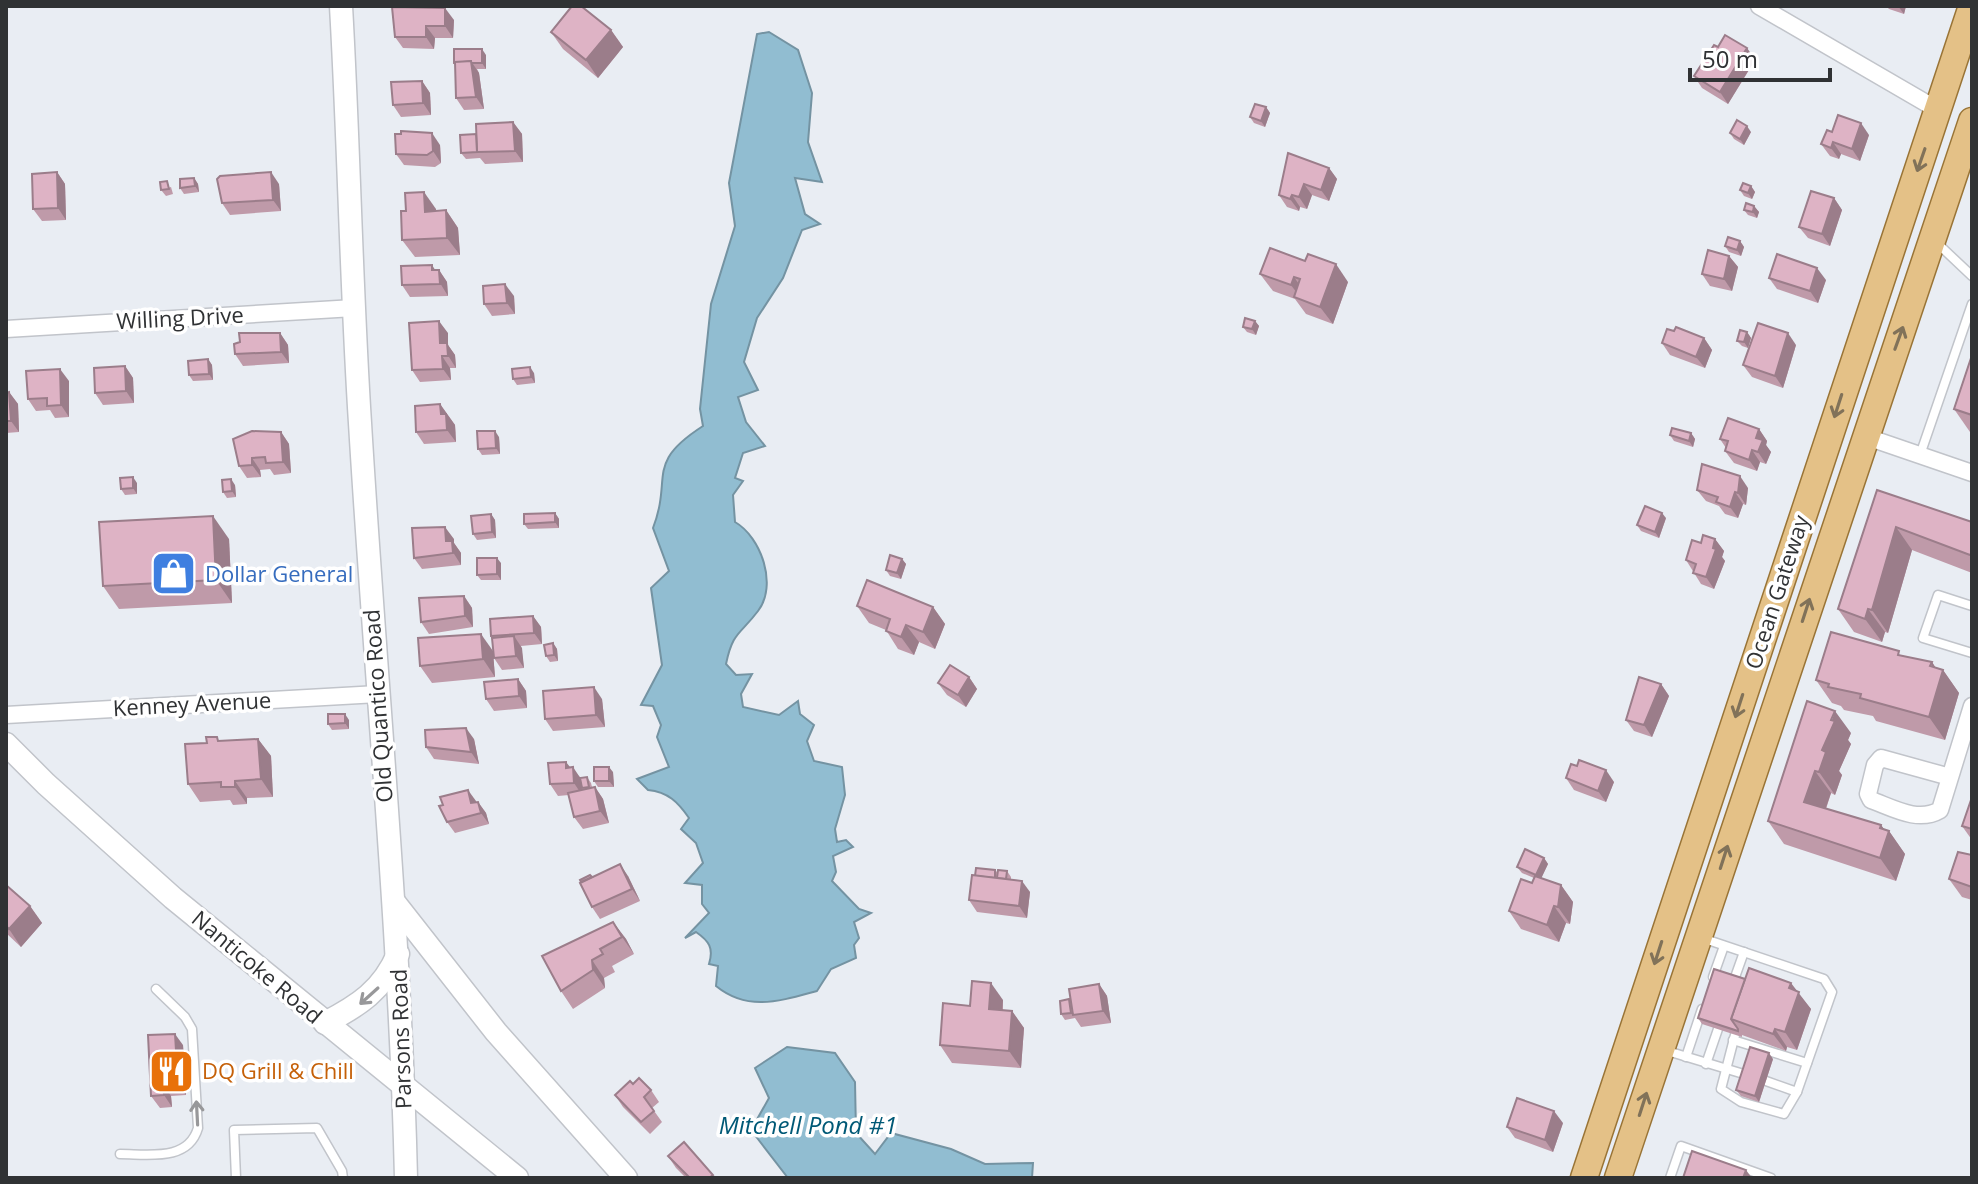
<svg xmlns="http://www.w3.org/2000/svg" width="1978" height="1184" viewBox="0 0 1978 1184" font-family="'Open Sans',sans-serif">
  <style>
    .water { fill: #91bdd1; stroke: #7493a2; stroke-width: 2 }
    .lines { fill: none; stroke-linecap: round; stroke-linejoin: round }
    .lane-casing { stroke: #c1c4ca; stroke-width: 11 }
    .street-casing { stroke: #c1c4ca; stroke-width: 19 }
    .secondary-casing { stroke: #c1c4ca; stroke-width: 25 }
    .primary-casing { stroke: #997436; stroke-width: 29 }
    .lane { stroke: #fff; stroke-width: 8 }
    .street { stroke: #fff; stroke-width: 16 }
    .secondary { stroke: #fff; stroke-width: 22 }
    .primary { stroke: #e4c187; stroke-width: 26 }
    .wall { fill: #bf9aa9 }
    .shaded-wall { fill: #9b7d8a }
    .building { fill: #deb3c5; stroke: #9b7d8a; stroke-width: 2 }
    .oneway { stroke: #817259 }
    .oneway2 { stroke: #98989a }
    .labels { text-anchor: middle; stroke-width: 7; stroke-linejoin: round; paint-order: stroke }
    .street-label { font-size: 22px; fill: #303234; stroke: #fff }
    .shop-label { font-size: 22px; fill: #366cbe; stroke: #fff; text-anchor: start }
    .food-label { font-size: 22px; fill: #c56008; stroke: #fff; text-anchor: start }
    .water-label { font-size: 24px; font-style: italic; fill: #005976; stroke: #fff }
  </style>
  <rect width="100%" height="100%" fill="#e9edf3"/>
  <g class="water">
    <path d="M769,32L798,50L812,93L808,142L822,182L795,178L805,214L820,224L802,230L783,278L757,318L744,362L758,390L738,397L746,422L765,446L743,453L735,478L743,481L733,495L735,522C761,537 778,585 758,611C740,635 733,631 726,664L736,675L752,674L741,694L743,707L779,715L798,701L800,714L814,725L807,741L814,761L842,767L845,795L835,829L837,842L846,840L853,847L833,856L836,872L832,881L859,909L871,913L854,922L859,938L854,945L856,958L831,969L817,991C780,1001 748,1012 716,986L718,966L709,964C714,948 709,941 696,932L685,938L709,913L702,904V885L685,883L703,863L696,843L681,829L689,818C678,802 668,792 648,790L637,779L669,767L657,737L661,725L653,706L641,705L662,665L651,588L669,571L653,528C673,476 644,464 703,426L700,409L711,304L735,226L729,183L757,34Z"/>
    <path d="M787,1047L835,1053L855,1082L856,1133L875,1154L891,1133L951,1149L985,1164L1033,1163L1032,1178H788L751,1130L769,1098L755,1068Z"/>
  </g>
  <g class="lines">
    <defs>
      <g id="lane">
        <path d="M1937,243L1972,276"/>
        <path d="M1920,455L1972,304"/>
        <path d="M1972,606L1938,595L1923,638L1972,653"/>
        <path d="M1702,938L1824,979L1832,992L1797,1092L1766,1081"/>
        <path d="M1713,977L1724,946"/>
        <path d="M1734,980L1744,952"/>
        <path d="M1735,1035L1721,1089L1741,1102L1784,1114L1797,1092"/>
        <path d="M1733,1040L1807,1063"/>
        <path d="M1664,1050L1747,1075"/>
        <path d="M1686,1057L1702,1009"/>
        <path d="M1706,1064L1718,1029"/>
        <path d="M120,1154C148,1154 188,1162 198,1128L192,1029L185,1017L156,989"/>
        <path d="M236,1178L234,1130L317,1128L342,1171L343,1178"/>
        <path d="M1670,1178L1681,1146L1771,1178"/>
      </g>
      <g id="street">
        <path d="M1759,6L1938,110"/>
        <path d="M6,329L354,308"/>
        <path d="M1864,436L1972,473"/>
        <path d="M6,715L378,694"/>
        <path d="M1950,777L1881,758L1875,765L1868,794L1871,800C1893,808 1918,823 1940,810L1972,706"/>
      </g>
      <g id="secondary">
        <path d="M341,6C349,145 351,284 360,423C375,675 400,926 406,1178"/>
        <path d="M6,744L46,784L173,898L517,1178"/>
        <path d="M394,902L496,1032L626,1178"/>
        <path d="M325,1023C358,1006 383,990 398,954"/>
      </g>
      <g id="primary">
        <path d="M1584,1178L1972,6"/>
        <path d="M1618,1178L1972,121"/>
      </g>
    </defs>
    <use href="#lane" class="lane-casing"/>
    <use href="#street" class="street-casing"/>
    <use href="#secondary" class="secondary-casing"/>
    <use href="#primary" class="primary-casing"/>
    <use href="#lane" class="lane"/>
    <use href="#street" class="street"/>
    <use href="#secondary" class="secondary"/>
    <use href="#primary" class="primary"/>
  </g>
  <g class="wall">
    <path d="M1886,6H1906L1904,14L1889,9Z"/>
    <path d="M392,7L454,20L453,38H435L434,49L403,48L395,37Z"/>
    <path d="M611,30L623,47L598,78L563,49L551,32Z"/>
    <path d="M1747,48L1755,60L1728,104L1702,88L1694,76Z"/>
    <path d="M486,55V69H477L479,73L484,109L464,110L456,98L455,64Z"/>
    <path d="M422,81L430,93L431,115L401,117L393,105Z"/>
    <path d="M1266,107L1270,113L1265,127L1254,123L1250,117Z"/>
    <path d="M513,122L522,134L523,162L485,164L480,158L466,159L461,153L476,134Z"/>
    <path d="M1751,132L1744,145L1734,139L1730,133Z"/>
    <path d="M1832,132L1869,135L1860,161L1841,154L1839,159L1830,156L1821,144Z"/>
    <path d="M440,145L441,163L435,167L404,165L396,154Z"/>
    <path d="M1329,168L1337,179L1329,201L1312,195L1307,209L1300,207L1299,211L1287,207L1279,195Z"/>
    <path d="M57,172L65,184L66,220L42,221L33,209Z"/>
    <path d="M194,178L198,184L199,192L184,194L180,188Z"/>
    <path d="M279,184L281,211L230,215L222,203Z"/>
    <path d="M1751,186L1755,192L1752,199L1744,196L1740,190Z"/>
    <path d="M171,187L173,194L166,196L161,190Z"/>
    <path d="M1834,198L1842,210L1830,246L1808,238L1799,227Z"/>
    <path d="M1754,206L1759,212L1757,218L1748,215L1744,210Z"/>
    <path d="M436,209V211L446,210L458,228L460,255L415,257L402,240Z"/>
    <path d="M1740,241L1744,247L1741,256L1729,252L1725,246Z"/>
    <path d="M1729,256L1738,267L1732,291L1710,286L1702,274Z"/>
    <path d="M436,270H439L447,282L448,296L410,297L402,285Z"/>
    <path d="M1260,274L1348,282L1333,324L1306,314L1295,299L1273,291Z"/>
    <path d="M1769,278L1826,280L1818,303L1777,289Z"/>
    <path d="M514,296L515,314L492,316L484,304Z"/>
    <path d="M1255,321L1259,326L1256,335L1247,332L1243,327Z"/>
    <path d="M1747,332L1751,338L1748,348L1742,346L1737,341Z"/>
    <path d="M280,333L288,345L289,363L243,366L235,354Z"/>
    <path d="M448,333V345L455,355L456,368H450L451,380L420,382L412,370Z"/>
    <path d="M1704,338L1712,350L1705,368L1670,355L1662,343Z"/>
    <path d="M1796,345L1783,388L1752,377L1743,365Z"/>
    <path d="M1972,355V432H1970L1954,409Z"/>
    <path d="M208,359L212,365L213,380L193,381L189,375Z"/>
    <path d="M125,366L133,378L134,403L103,405L95,393Z"/>
    <path d="M534,373L535,383L517,385L513,379Z"/>
    <path d="M69,381V417L55,418L50,410L36,411L28,399Z"/>
    <path d="M6,384L8,393L9,392L18,404L19,432L6,433Z"/>
    <path d="M440,404L455,425L456,442L424,444L416,432Z"/>
    <path d="M1759,429L1767,441L1766,445L1771,452L1766,464L1760,462L1757,471L1734,463L1725,451L1726,448L1720,439Z"/>
    <path d="M281,432L289,444L291,473L274,475L270,469L260,470L261,477L247,478L239,466Z"/>
    <path d="M1691,433L1695,439L1693,447L1674,441L1670,435Z"/>
    <path d="M499,437L500,454L482,455L478,449Z"/>
    <path d="M137,483V494L125,495L121,489Z"/>
    <path d="M235,485L236,497L227,498L223,492Z"/>
    <path d="M1748,488L1746,505L1743,504L1738,518L1725,514L1719,506L1706,501L1697,490Z"/>
    <path d="M1877,490L1972,522V573L1912,550L1888,633L1885,632L1882,642L1854,632L1838,609Z"/>
    <path d="M555,513L559,519V528L528,529L524,524Z"/>
    <path d="M491,514L495,520L496,538L477,540L473,534Z"/>
    <path d="M1666,518L1659,538L1641,531L1637,525Z"/>
    <path d="M229,539L232,603L119,609L103,586Z"/>
    <path d="M454,539V543L461,553V565L422,569L414,558Z"/>
    <path d="M1715,539L1724,551L1722,557L1725,561L1714,589L1701,584L1686,560L1701,543Z"/>
    <path d="M902,559L906,564L901,579L890,576L886,570Z"/>
    <path d="M501,563V580H481L477,575Z"/>
    <path d="M464,596L472,608L473,627L429,634L421,622Z"/>
    <path d="M857,606L933,607L945,624L935,649L919,642L914,655L898,649L886,630L869,623Z"/>
    <path d="M533,616L541,627L542,644L521,646L524,668L502,670L494,658L493,654L495,677L432,683L420,666L493,651V638L491,636Z"/>
    <path d="M553,643L557,649L558,661L550,662L546,656Z"/>
    <path d="M1902,656L1932,662L1935,667L1943,670L1959,693L1945,740L1876,721L1873,716L1844,710L1841,706L1832,703L1816,680Z"/>
    <path d="M969,677L977,689L966,707L947,695L938,683Z"/>
    <path d="M518,679L526,691L527,708L494,711L486,699Z"/>
    <path d="M1661,684L1669,696L1652,737L1634,731L1626,720Z"/>
    <path d="M602,699L605,727L553,731L545,719Z"/>
    <path d="M349,720V729L332,730L328,724Z"/>
    <path d="M1851,733L1848,740L1851,744L1839,771L1842,775L1835,795L1831,793L1826,809L1881,825L1884,829L1889,831L1905,854L1896,881L1784,844L1768,821Z"/>
    <path d="M258,739L271,756L273,797L247,798V804L233,805L230,800L200,802L188,784L221,741Z"/>
    <path d="M474,739L479,764L434,759L426,747Z"/>
    <path d="M1577,766L1614,782L1606,802L1574,790L1566,778Z"/>
    <path d="M570,768L581,778L587,777L591,783L592,787H595L603,799L609,823L583,829L574,817L569,795L558,796L550,784Z"/>
    <path d="M613,772L614,787H598L594,781Z"/>
    <path d="M1972,797V840L1962,826Z"/>
    <path d="M476,802H478L486,813L489,824L455,833L447,822Z"/>
    <path d="M1972,855V900L1962,897L1949,879Z"/>
    <path d="M1544,858L1548,864L1541,878L1561,885L1573,902L1570,924L1566,923L1559,942L1521,929L1509,911L1532,883L1534,878L1522,873L1517,867Z"/>
    <path d="M995,870L998,873L1007,871L1011,877V879L1030,892L1027,918L977,912L969,900L975,876Z"/>
    <path d="M628,876L640,901L600,919L592,907V877Z"/>
    <path d="M6,885L30,906L42,923L21,947L6,933Z"/>
    <path d="M613,922L626,939L634,954L612,966L615,972L604,978L605,988L573,1009L561,991Z"/>
    <path d="M1745,979L1796,991L1811,1009L1797,1050L1787,1047L1786,1051L1742,1035V1037L1702,1024L1698,1018Z"/>
    <path d="M1099,984L1107,996L1111,1023L1081,1027L1075,1018L1065,1020L1061,1014L1069,999L1071,1002Z"/>
    <path d="M1003,1000V1010L1012,1011L1024,1028L1021,1068L952,1063L940,1045L970,1006Z"/>
    <path d="M183,1045L186,1095L171,1096L172,1107L160,1108L151,1096Z"/>
    <path d="M1773,1059L1759,1102L1741,1096L1736,1090Z"/>
    <path d="M633,1084L651,1090L659,1102L652,1108L662,1122L650,1134L623,1107L615,1095Z"/>
    <path d="M1563,1123L1553,1152L1515,1138L1507,1127Z"/>
    <path d="M684,1142L715,1178H686L676,1168L668,1156Z"/>
  </g>
  <g class="shaded-wall">
    <path d="M1898,6H1906L1904,14Z"/>
    <path d="M445,8L454,20L453,38L445,26Z"/>
    <path d="M426,26L435,38L434,49L426,37Z"/>
    <path d="M611,30L623,47L598,78L586,60Z"/>
    <path d="M1747,48L1755,60L1728,104L1720,92Z"/>
    <path d="M482,49L486,55V69L482,63Z"/>
    <path d="M471,61L479,73L484,109L476,97Z"/>
    <path d="M422,81L430,93L431,115L423,103Z"/>
    <path d="M1266,107L1270,113L1265,127L1261,121Z"/>
    <path d="M513,122L522,134L523,162L515,151Z"/>
    <path d="M1861,123L1869,135L1860,161L1852,149Z"/>
    <path d="M1747,126L1751,132L1744,145L1740,139Z"/>
    <path d="M432,133L440,145L441,163L433,151Z"/>
    <path d="M1833,142L1841,154L1839,159L1831,148Z"/>
    <path d="M1329,168L1337,179L1329,201L1321,190Z"/>
    <path d="M57,172L65,184L66,220L58,208Z"/>
    <path d="M271,172L279,184L281,211L273,200Z"/>
    <path d="M194,178L198,184L199,192L195,186Z"/>
    <path d="M1304,184L1312,195L1307,209L1299,197Z"/>
    <path d="M1751,186L1755,192L1752,199L1748,193Z"/>
    <path d="M424,192L436,209L437,229L425,212Z"/>
    <path d="M1292,195L1300,207L1299,211L1290,199Z"/>
    <path d="M1834,198L1842,210L1830,246L1822,234Z"/>
    <path d="M1754,206L1759,212L1757,218L1753,212Z"/>
    <path d="M446,210L458,228L460,255L447,238Z"/>
    <path d="M1740,241L1744,247L1741,256L1737,250Z"/>
    <path d="M1729,256L1738,267L1732,291L1724,279Z"/>
    <path d="M1336,264L1348,282L1333,324L1320,307Z"/>
    <path d="M432,265L439,276V270L447,282L448,296L432,270Z"/>
    <path d="M1817,268L1826,280L1818,303L1810,291Z"/>
    <path d="M1294,277L1306,294L1302,300L1291,285Z"/>
    <path d="M505,284L514,296L515,314L507,303Z"/>
    <path d="M439,321L448,333V345L455,355L456,368L440,343Z"/>
    <path d="M1255,321L1259,326L1256,335L1252,329Z"/>
    <path d="M1747,332L1751,338L1748,348L1744,342Z"/>
    <path d="M280,333L288,345L289,363L281,352Z"/>
    <path d="M1788,333L1796,345L1783,388L1775,376Z"/>
    <path d="M1704,338L1712,350L1705,368L1696,357Z"/>
    <path d="M442,356L450,368L451,380L443,369Z"/>
    <path d="M208,359L212,365L213,380L209,374Z"/>
    <path d="M125,366L133,378L134,403L126,391Z"/>
    <path d="M530,367L534,373L535,383L531,377Z"/>
    <path d="M60,369L69,381V417L61,405Z"/>
    <path d="M9,392L18,404L19,432L11,421Z"/>
    <path d="M440,404L455,425L456,442L447,430L441,414Z"/>
    <path d="M1759,429L1767,441L1766,445L1771,452L1766,464L1758,452L1756,438Z"/>
    <path d="M495,431L499,437L500,454L496,448Z"/>
    <path d="M281,432L289,444L291,473L283,462Z"/>
    <path d="M1691,433L1695,439L1693,447L1689,441Z"/>
    <path d="M1752,450L1760,462L1757,471L1749,460Z"/>
    <path d="M252,458L260,470L261,477L252,465Z"/>
    <path d="M1740,476L1748,488L1746,505L1738,493Z"/>
    <path d="M133,477L137,483V494L133,488Z"/>
    <path d="M231,479L235,485L236,497L232,491Z"/>
    <path d="M1735,492L1743,504L1738,518L1730,507Z"/>
    <path d="M555,513L559,519V528L555,522Z"/>
    <path d="M1662,513L1666,518L1659,538L1655,532Z"/>
    <path d="M491,514L495,520L496,538L492,532Z"/>
    <path d="M213,516L229,539L232,603L216,580Z"/>
    <path d="M445,527L454,539V543L461,553V565L446,541Z"/>
    <path d="M1896,527L1912,550L1888,633L1872,610Z"/>
    <path d="M1715,539L1724,551L1722,557L1725,561L1714,589L1706,577Z"/>
    <path d="M497,558L501,563V580L497,574Z"/>
    <path d="M902,559L906,564L901,579L897,573Z"/>
    <path d="M464,596L472,608L473,627L465,616Z"/>
    <path d="M933,607L945,624L935,649L923,632Z"/>
    <path d="M1868,609L1885,632L1882,642L1865,619Z"/>
    <path d="M533,616L541,627L542,644L534,633Z"/>
    <path d="M906,625L919,642L914,655L901,637Z"/>
    <path d="M481,634L493,651L495,677L483,659Z"/>
    <path d="M514,636L522,648L524,668L516,656Z"/>
    <path d="M553,643L557,649L558,661L554,655Z"/>
    <path d="M1932,662L1941,676L1943,670L1959,693L1945,740L1929,717Z"/>
    <path d="M969,677L977,689L966,707L958,695Z"/>
    <path d="M518,679L526,691L527,708L519,696Z"/>
    <path d="M1661,684L1669,696L1652,737L1644,725Z"/>
    <path d="M594,687L602,699L605,727L596,715Z"/>
    <path d="M1835,711L1851,733L1848,740L1851,744L1839,771L1842,775L1835,795L1819,772L1822,750Z"/>
    <path d="M345,714L349,720V729L345,723Z"/>
    <path d="M466,728L474,739L479,764L471,752Z"/>
    <path d="M258,739L271,756L273,797L261,779Z"/>
    <path d="M566,762L574,772L573,767L581,779L582,795L574,783L566,768Z"/>
    <path d="M609,767L613,772L614,787L609,781Z"/>
    <path d="M1606,770L1614,782L1606,802L1598,791Z"/>
    <path d="M1815,771L1831,793L1820,825L1804,802Z"/>
    <path d="M235,781L247,798V804L235,787Z"/>
    <path d="M595,787L603,799L609,823L600,811Z"/>
    <path d="M468,790L476,801L480,815L471,803Z"/>
    <path d="M478,802L486,813L489,824L481,813Z"/>
    <path d="M1881,825L1888,835L1889,831L1905,854L1896,881L1880,858Z"/>
    <path d="M1544,858L1548,864L1540,881L1536,875Z"/>
    <path d="M620,864L628,876L640,901L632,889Z"/>
    <path d="M1022,881L1030,892L1027,918L1019,906Z"/>
    <path d="M1561,885L1573,902L1570,924L1558,907Z"/>
    <path d="M30,906L42,923L21,947L9,929Z"/>
    <path d="M1554,906L1566,923L1559,942L1547,925Z"/>
    <path d="M613,922L626,939L634,954L622,937Z"/>
    <path d="M592,960L604,978L605,988L593,970Z"/>
    <path d="M991,983L1003,1000L1001,1026L989,1009Z"/>
    <path d="M1791,983L1811,1009L1797,1050L1785,1032L1789,988Z"/>
    <path d="M1099,984L1107,996L1111,1023L1103,1011Z"/>
    <path d="M1012,1011L1024,1028L1021,1068L1009,1051Z"/>
    <path d="M1775,1029L1787,1047L1786,1051L1773,1034Z"/>
    <path d="M175,1034L183,1045L186,1095L178,1083Z"/>
    <path d="M1769,1053L1773,1059L1759,1102L1755,1096Z"/>
    <path d="M163,1084L171,1096L172,1107L164,1095Z"/>
    <path d="M1554,1111L1563,1123L1553,1152L1545,1140Z"/>
    <path d="M1746,1170L1752,1178H1743Z"/>
  </g>
  <g class="building">
    <path d="M572,6H581L611,30L586,60L551,32Z"/>
    <path d="M392,7L445,8V26H426V37H395Z"/>
    <path d="M1725,35L1747,48L1720,92L1694,76L1714,45L1718,47Z"/>
    <path d="M454,49H482V63H471V61L454,63Z"/>
    <path d="M471,61L476,97L456,98L455,62Z"/>
    <path d="M422,81L423,103L393,105L391,82Z"/>
    <path d="M1255,104L1266,107L1261,121L1250,117Z"/>
    <path d="M1838,115L1861,123L1852,149L1833,142L1831,148L1821,144L1827,130L1832,132Z"/>
    <path d="M1737,120L1747,126L1740,139L1730,133Z"/>
    <path d="M513,122L515,151L477,152L476,124Z"/>
    <path d="M401,131L432,133L433,151L427,155L396,154L395,134H401Z"/>
    <path d="M476,134L477,152L461,153L460,135Z"/>
    <path d="M1288,153L1329,168L1321,190L1304,184L1299,197L1292,195L1290,199L1279,195Z"/>
    <path d="M57,172L58,208L33,209L32,174Z"/>
    <path d="M271,172L273,200L222,203L217,179L220,176Z"/>
    <path d="M194,178L195,186L180,188V179Z"/>
    <path d="M167,181L169,189L161,190L160,182Z"/>
    <path d="M1743,183L1751,186L1748,193L1740,190Z"/>
    <path d="M1811,191L1834,198L1822,234L1799,227Z"/>
    <path d="M424,192L425,212L446,210L447,238L402,240L401,211H406L405,193Z"/>
    <path d="M1746,203L1754,206L1753,212L1744,210Z"/>
    <path d="M1728,237L1740,241L1737,250L1725,246Z"/>
    <path d="M1270,248L1305,261L1308,254L1336,264L1320,307L1294,297L1300,279L1294,277L1291,285L1260,274Z"/>
    <path d="M1708,250L1729,256L1724,279L1702,274Z"/>
    <path d="M1777,254L1817,268L1810,291L1769,278Z"/>
    <path d="M432,265V270H439L440,284L402,285L401,266Z"/>
    <path d="M505,284L507,303L484,304L483,286Z"/>
    <path d="M1245,318L1255,321L1252,329L1243,327Z"/>
    <path d="M439,321L440,343H447L448,356H442L443,369L412,370L409,323Z"/>
    <path d="M1758,323L1788,333L1775,376L1743,365Z"/>
    <path d="M1676,327L1704,338L1696,357L1662,343L1667,329L1674,331Z"/>
    <path d="M1740,330L1747,332L1744,342L1737,341Z"/>
    <path d="M239,333H280L281,352L235,354L234,344L240,342Z"/>
    <path d="M1972,355V415L1954,409Z"/>
    <path d="M208,359L209,374L189,375L188,361Z"/>
    <path d="M125,366L126,391L95,393L94,368Z"/>
    <path d="M530,367L531,377L513,379L512,369Z"/>
    <path d="M60,369L61,405L47,406V398L28,399L26,371Z"/>
    <path d="M9,392L11,421H6V393Z"/>
    <path d="M440,404L441,414H446L447,430L416,432L415,406Z"/>
    <path d="M1728,418L1759,429L1756,438L1763,440L1758,452L1752,450L1749,460L1725,451L1728,441L1720,439Z"/>
    <path d="M1672,428L1691,433L1689,441L1670,435Z"/>
    <path d="M252,431L281,432L283,462L266,463L265,457L252,458V465L239,466L233,439Z"/>
    <path d="M477,431H495L496,448L478,449Z"/>
    <path d="M1702,464L1740,476L1738,493L1735,492L1730,507L1716,502L1718,497L1697,490Z"/>
    <path d="M133,477V488L121,489L120,478Z"/>
    <path d="M231,479L232,491L223,492L222,480Z"/>
    <path d="M1877,490L1972,522V552L1970,555L1896,527L1872,610L1868,609L1865,619L1838,609Z"/>
    <path d="M1645,506L1662,513L1655,532L1637,525Z"/>
    <path d="M555,513V522L524,524V514Z"/>
    <path d="M491,514L492,532L473,534L471,516Z"/>
    <path d="M213,516L216,580L103,586L99,522Z"/>
    <path d="M445,527L446,541H452L453,553L414,558L412,528Z"/>
    <path d="M1703,535L1715,539L1713,548L1716,549L1706,577L1693,573L1696,564L1686,560L1692,540L1701,543Z"/>
    <path d="M890,555L902,559L897,573L886,570Z"/>
    <path d="M477,558H497V574L477,575Z"/>
    <path d="M867,580L933,607L923,632L906,625L901,637L886,631L890,619L857,606Z"/>
    <path d="M464,596L465,616L421,622L419,598Z"/>
    <path d="M533,616L534,633L491,636L490,619Z"/>
    <path d="M1831,632L1899,651L1898,655L1932,662L1930,666L1943,670L1929,717L1860,698L1861,694L1828,687L1829,684L1816,680Z"/>
    <path d="M481,634L483,659L420,666L418,638Z"/>
    <path d="M514,636L516,656L494,658L492,638Z"/>
    <path d="M553,643L554,655L546,656L544,645Z"/>
    <path d="M950,665L969,677L958,695L938,683Z"/>
    <path d="M1639,677L1661,684L1644,725L1626,720Z"/>
    <path d="M518,679L519,696L486,699L484,682Z"/>
    <path d="M594,687L596,715L545,719L543,691Z"/>
    <path d="M1807,701L1835,711L1831,720L1835,721L1822,750L1826,752L1819,772L1815,771L1804,802L1881,825L1880,828L1889,831L1880,858L1768,821Z"/>
    <path d="M328,714H345V723L328,724Z"/>
    <path d="M466,728L471,752L426,747L425,730Z"/>
    <path d="M206,737H217L218,741L258,739L261,779L235,781V787H221V782L188,784L185,744L207,743Z"/>
    <path d="M1579,760L1606,770L1598,791L1566,778L1571,764L1577,766Z"/>
    <path d="M566,762V768L573,767L574,783L550,784L548,763Z"/>
    <rect x="594" y="767" width="15" height="14"/>
    <path d="M587,777L589,787L582,788L580,778Z"/>
    <path d="M595,787L600,811L574,817L568,793Z"/>
    <path d="M468,790L471,803L478,802L481,813L447,822L439,806L443,805L440,797Z"/>
    <path d="M1972,797V829L1962,826Z"/>
    <path d="M1525,849L1544,858L1536,875L1517,867Z"/>
    <path d="M1958,852L1972,855V887L1949,879Z"/>
    <path d="M620,864L632,889L592,907L580,883Z"/>
    <path d="M976,868L995,870V878L975,876Z"/>
    <path d="M998,870L1007,871L1006,879L997,878Z"/>
    <path d="M590,875L592,877L581,882L580,880Z"/>
    <path d="M972,875L1022,881L1019,906L969,900Z"/>
    <path d="M1535,876L1561,885L1558,907L1554,906L1547,925L1509,911L1521,879L1532,883Z"/>
    <path d="M6,885L30,906L9,929L6,926Z"/>
    <path d="M613,922L622,937L600,949L603,954L592,960L593,970L561,991L542,956Z"/>
    <path d="M1749,968L1791,983L1789,988L1799,992L1785,1032L1775,1029L1773,1034L1731,1019Z"/>
    <path d="M1714,969L1745,979L1731,1019L1738,1029V1031L1698,1018Z"/>
    <path d="M972,981L991,983L989,1009L1012,1011L1009,1051L940,1045L943,1003L970,1006Z"/>
    <path d="M1099,984L1103,1011L1073,1015L1069,989Z"/>
    <path d="M1069,999L1071,1013L1061,1014L1060,1001Z"/>
    <path d="M175,1034L178,1083L163,1084L164,1095L151,1096L148,1035Z"/>
    <path d="M1750,1047L1769,1053L1755,1096L1736,1090Z"/>
    <path d="M639,1078L651,1090L644,1097L654,1111L641,1122L615,1095L630,1081L633,1084Z"/>
    <path d="M1517,1098L1554,1111L1545,1140L1507,1127Z"/>
    <path d="M684,1142L713,1175L709,1178H690L668,1156Z"/>
    <path d="M1692,1151L1746,1170L1743,1178H1683Z"/>
  </g>
  <defs><path id="oneway-shaft" d="M-6 0H5M1.5-3L5.5 0L1.5 3" fill="none" stroke-width="1.6" stroke-linecap="round" stroke-linejoin="round" transform="scale(2)"/></defs>
  <g class="oneway">
    <use href="#oneway-shaft" transform="translate(1921 160) rotate(109)"/>
    <use href="#oneway-shaft" transform="translate(1899 338) rotate(-70)"/>
    <use href="#oneway-shaft" transform="translate(1838 406) rotate(108)"/>
    <use href="#oneway-shaft" transform="translate(1806 610) rotate(-72)"/>
    <use href="#oneway-shaft" transform="translate(1739 706) rotate(108)"/>
    <use href="#oneway-shaft" transform="translate(1724 857) rotate(-72)"/>
    <use href="#oneway-shaft" transform="translate(1658 953) rotate(108)"/>
    <use href="#oneway-shaft" transform="translate(1643 1104) rotate(-72)"/>
  </g>
  <g class="oneway2">
    <use href="#oneway-shaft" transform="translate(369 996) rotate(138)"/>
    <use href="#oneway-shaft" transform="translate(197 1113) rotate(-93)"/>
  </g>
  <defs>
    <symbol id="shop-square" viewBox="-11 -11 22 22"><rect x="-9" y="-9" width="18" height="18" rx="4" fill="#3f7fe0" stroke="#fff"/><path d="M-5-2.5h2.3a2.7 3.5 0 0 1 5.4 0H5L5.5 6h-11ZM-1.5-2.5h3a1.5 2.3 0 0 0-3 0Z" fill="#fff"/></symbol>
    <symbol id="restaurant-square" viewBox="-11 -11 22 22"><rect x="-9" y="-9" width="18" height="18" rx="4" fill="#e8710a" stroke="#fff"/><path d="M-5-6h1v4h1v-4h1v4h1v-4h1v5L-1.5 .5V6h-2V.5L-5-1ZM5-6V6H3V1.5H1.5Q1.5-4 5-6Z" fill="#fff"/></symbol>
  </defs>
  <g fill-rule="evenodd">
    <use href="#shop-square" x="148" y="548" width="51" height="51"/>
    <use href="#restaurant-square" x="146" y="1046" width="51" height="51"/>
  </g>
  <g class="labels">
    <g class="street-label">
      <text transform="translate(180 318) rotate(-3)" y="8">Willing Drive</text>
      <text transform="translate(1777 592) rotate(-72)" y="8">Ocean Gateway</text>
      <text transform="translate(192 704) rotate(-3)" y="8">Kenney Avenue</text>
      <text transform="translate(378 706) rotate(-94)" y="8">Old Quantico Road</text>
      <text transform="translate(257 967) rotate(40)" y="8">Nanticoke Road</text>
      <text transform="translate(401 1039) rotate(-92)" y="8">Parsons Road</text>
    </g>
    <g class="shop-label">
      <text x="205" y="582">Dollar General</text>
    </g>
    <g class="food-label">
      <text x="202" y="1079">DQ Grill &amp; Chill</text>
    </g>
    <g class="water-label">
      <text x="808" y="1134">Mitchell Pond #1</text>
    </g>
  </g>
  <rect width="1978" height="1184" fill="none" stroke="#303234" stroke-width="16"/>
  <path d="M1690 68v12h140v-12" fill="none" stroke="#303234" stroke-width="4"/>
  <text x="1702" y="68" font-size="24" fill="#303234" stroke="#ffffff" stroke-width="6" paint-order="stroke">50 m</text>
</svg>
